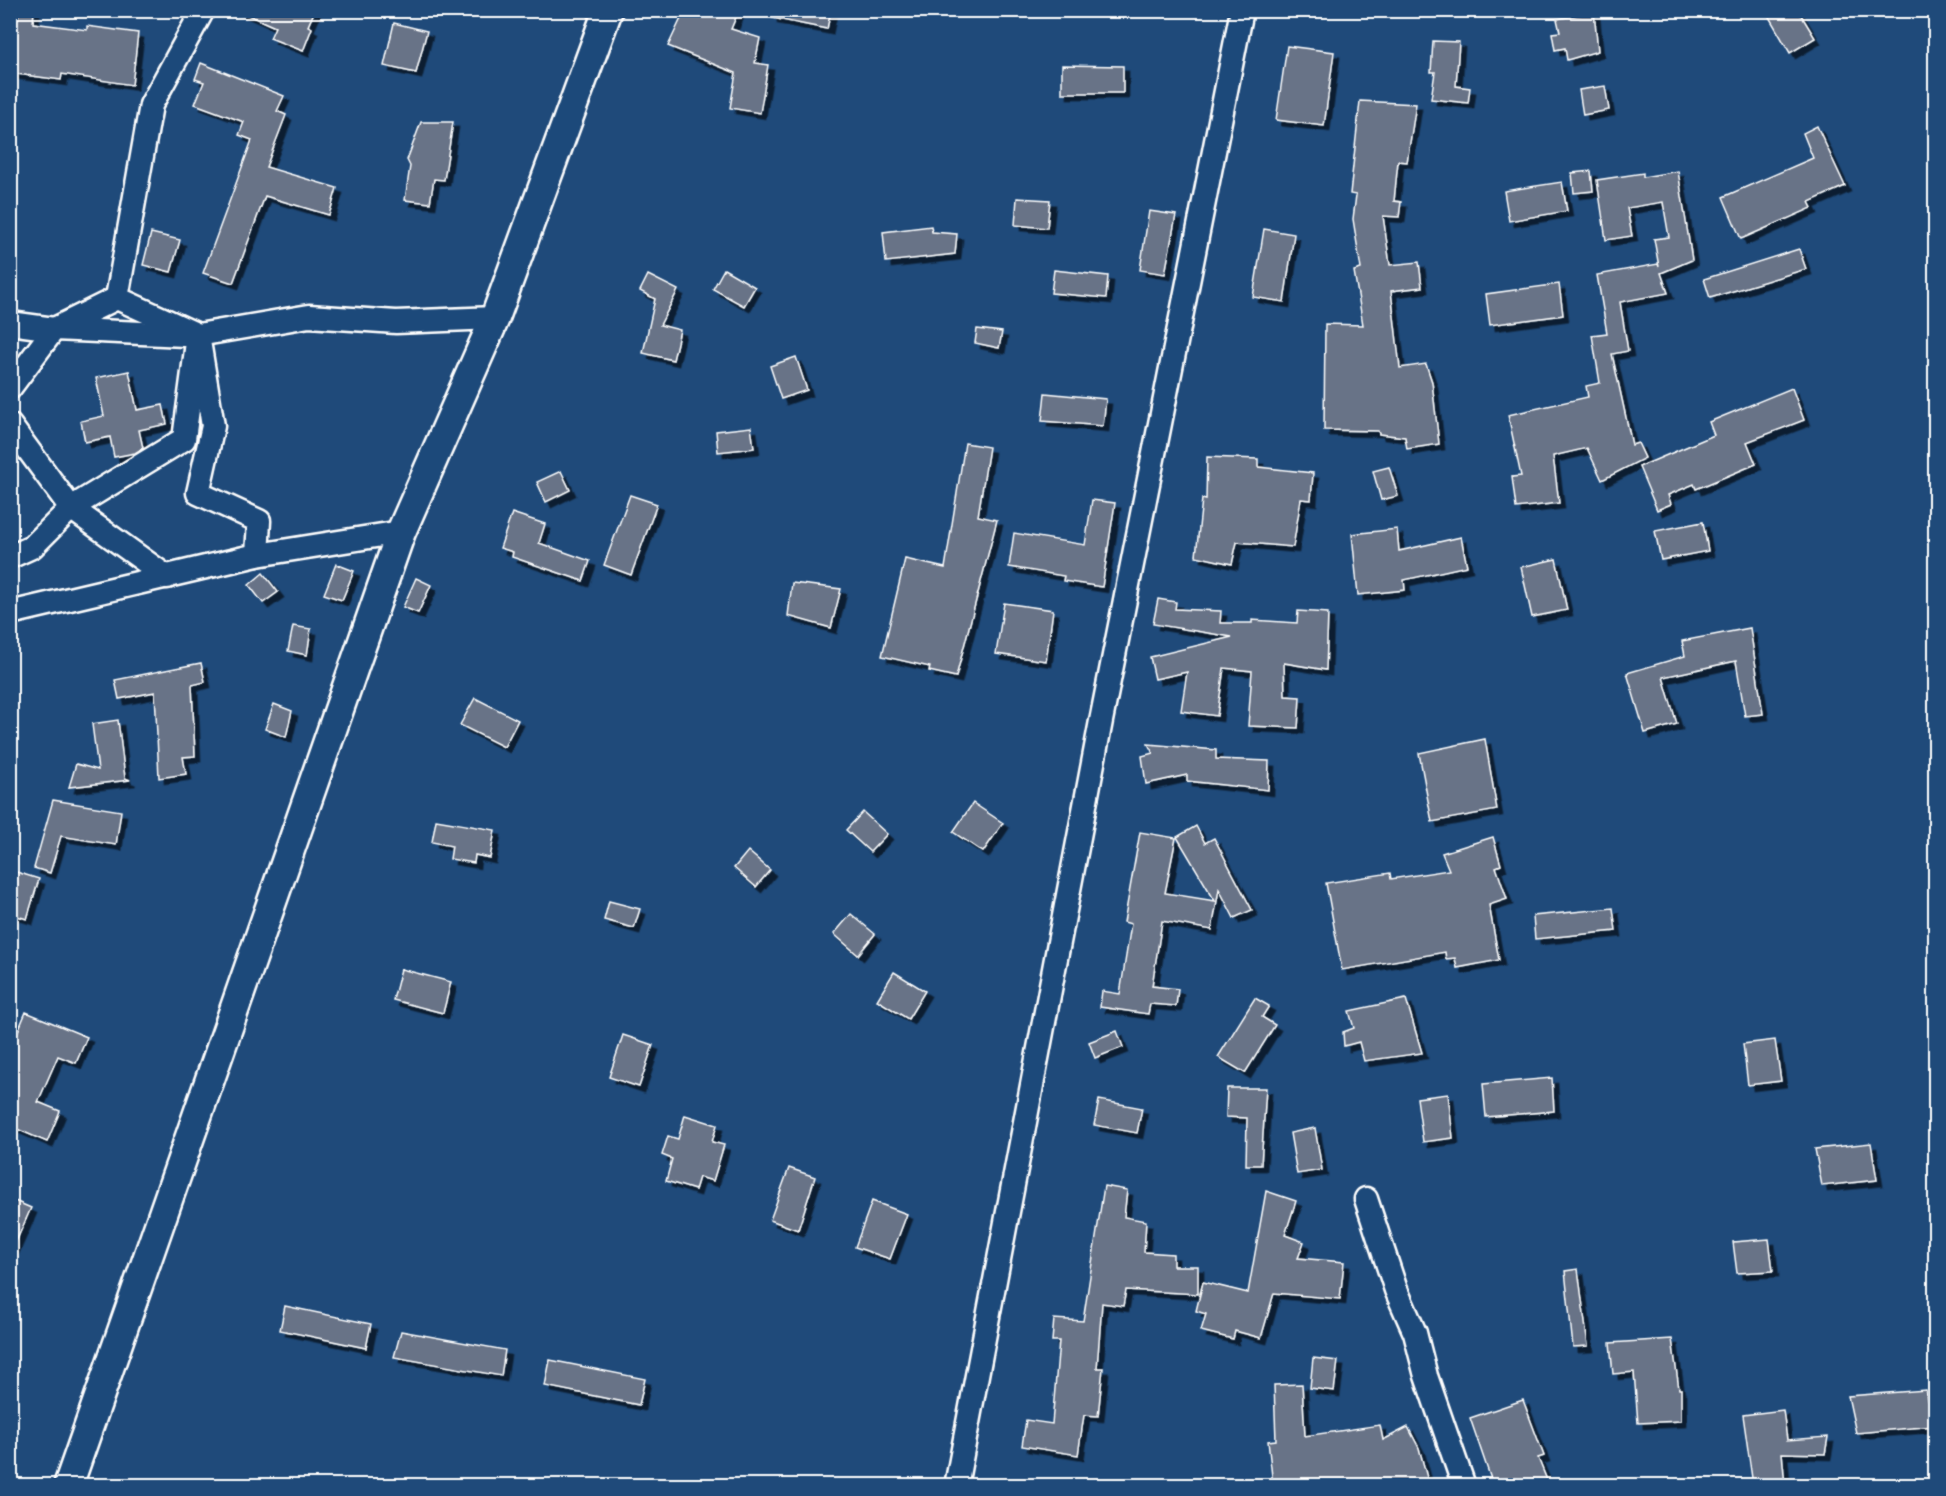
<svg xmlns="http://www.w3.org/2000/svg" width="1946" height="1496" viewBox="0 0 1946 1496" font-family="'Shantell Sans',sans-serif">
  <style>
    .building { fill: #687387; stroke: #fff; stroke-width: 1.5; filter: url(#shadow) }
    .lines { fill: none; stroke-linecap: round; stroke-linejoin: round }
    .minor-casing { stroke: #fff; stroke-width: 27 }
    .tertiary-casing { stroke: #fff; stroke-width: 33 }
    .minor { stroke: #1f4a7a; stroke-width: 22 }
    .tertiary { stroke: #1f4a7a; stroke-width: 28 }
  </style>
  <defs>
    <filter id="shadow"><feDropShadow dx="5.5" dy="5.5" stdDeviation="0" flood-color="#0009"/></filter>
  </defs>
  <rect width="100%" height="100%" fill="#1f4a7a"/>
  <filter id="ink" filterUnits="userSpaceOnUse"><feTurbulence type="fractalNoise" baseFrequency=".0167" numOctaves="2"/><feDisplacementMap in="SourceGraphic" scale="12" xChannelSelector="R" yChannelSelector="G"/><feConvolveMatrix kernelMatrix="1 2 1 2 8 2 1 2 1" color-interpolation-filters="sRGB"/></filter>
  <g filter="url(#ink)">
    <g class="building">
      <path d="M19,10H34L33,23L87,30V26L138,33L132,85L62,74L61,80L10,73Z"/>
      <path d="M237,10H315L308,26L312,28L303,51L270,38L275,27Z"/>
      <path d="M685,10H739L731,29L760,38L755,63L768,65L760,113L730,108L736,73L668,46Z"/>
      <path d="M772,10H831L827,29L772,18Z"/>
      <path d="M1765,10H1798L1815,38L1790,53Z"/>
      <path d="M1594,12L1598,51L1567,60L1565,48L1555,50L1552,33L1560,32L1557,19Z"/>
      <path d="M394,23L427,31L416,73L384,66Z"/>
      <path d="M1433,41L1459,42L1456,86L1470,88L1468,103L1431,99L1435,72H1431Z"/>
      <path d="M1287,46L1334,52L1324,126L1276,120Z"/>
      <path d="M201,63L284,96L277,111L286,115L266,167L337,188L329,215L265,196L233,283L203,273L252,140L239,135L244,122L195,104L204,82L195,79Z"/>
      <path d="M1062,65L1123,66V93H1062Z"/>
      <path d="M1605,86L1609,110L1583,115L1579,90Z"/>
      <path d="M1360,101L1416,104L1407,162L1398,161L1394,201L1401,202L1399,217L1383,216L1390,265L1419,262L1422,287L1391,291L1400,368L1426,364L1432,382L1439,444L1407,449L1405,437L1379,434L1378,431L1324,430L1325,324L1363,325L1354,271L1361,269L1353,219L1356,195L1350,194Z"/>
      <path d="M421,122H453L444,180L434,179L430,203L405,200L410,166L407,160Z"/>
      <path d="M1817,126L1845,186L1809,202L1812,208L1741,239L1723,197L1813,158L1803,133Z"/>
      <path d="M1591,171L1593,191L1574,193L1572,173Z"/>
      <path d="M1678,171L1692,260L1661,273L1668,293L1620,302L1628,351L1612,354L1632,445L1638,443L1645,458L1602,480L1587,448L1553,456L1559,503L1516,508L1512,477L1521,476L1508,415L1588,397L1586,386L1600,383L1592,335L1607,333L1597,275L1658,264L1659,267L1654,239L1669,237L1663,202L1627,208L1632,236L1606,240L1597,180L1643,173V177Z"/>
      <path d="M1562,182L1567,211L1509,221L1504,191Z"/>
      <path d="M1017,198L1050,200L1047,228L1015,225Z"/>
      <path d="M1149,211L1176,215L1165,274L1140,270Z"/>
      <path d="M931,226L932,232L957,234L955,254L886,262L883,232Z"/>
      <path d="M1264,229L1294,234L1284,302L1253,297Z"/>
      <path d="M151,233L180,240L171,272L143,265Z"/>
      <path d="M1799,249L1806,269L1710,298L1704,279Z"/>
      <path d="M724,269L755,287L744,306L713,289Z"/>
      <path d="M1054,270L1108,276L1106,298L1051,293Z"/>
      <path d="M648,275L678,290L660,325L680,330L673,360L643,353L655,299L640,291Z"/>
      <path d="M1559,284L1563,315L1490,325L1486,294Z"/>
      <path d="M977,329L1002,332L999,348L975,343Z"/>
      <path d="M796,357L807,390L781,399L770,366Z"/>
      <path d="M129,371L137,410L163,405L167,424L139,430L143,448L135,453L114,457L110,437L85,442L81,421L104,416L96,378Z"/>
      <path d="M1792,388L1804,420L1747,442L1756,464L1696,489L1694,484L1668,495L1671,504L1657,510L1639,467L1714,435L1709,422Z"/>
      <path d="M1045,393L1106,399L1103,426L1042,421Z"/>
      <path d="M751,427L754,448L718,452L716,431Z"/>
      <path d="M965,443L989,447L978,516L997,520L956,677L929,671L930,667L882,656L905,559L945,568Z"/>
      <path d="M1207,457L1258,459V467L1313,473L1311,500L1301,499L1293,547L1237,542L1232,564L1196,556L1202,499L1206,500Z"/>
      <path d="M1389,467L1398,496L1381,500L1373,471Z"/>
      <path d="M561,471L570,490L546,502L537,482Z"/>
      <path d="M630,495L657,504L631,575L604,565Z"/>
      <path d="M1092,500L1115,503L1102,587L1063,581L1064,576L1009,567L1014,533L1085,545Z"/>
      <path d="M512,513L545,524L539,543L590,561L583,581L512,557L513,552L500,548Z"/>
      <path d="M1703,522L1708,551L1661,560L1655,531Z"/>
      <path d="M1397,529L1399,551L1461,537L1467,566L1404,580L1405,590L1358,595L1352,534Z"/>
      <path d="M1556,559L1567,610L1532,617L1521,567Z"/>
      <path d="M336,564L354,571L342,600L324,594Z"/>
      <path d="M263,573L278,592L263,603L249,585Z"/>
      <path d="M416,578L431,585L418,613L403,607Z"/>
      <path d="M792,583L841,589L831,628L788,616Z"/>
      <path d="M1158,599L1176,602L1175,609L1221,611L1220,623H1252V620L1297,623L1298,611L1328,613L1326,670L1284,663L1285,696L1300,697L1298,728L1248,726L1252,671L1224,668L1217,716L1181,711L1187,672L1155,679L1150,657L1232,637L1153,624Z"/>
      <path d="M1004,603L1053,610L1046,661L996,654Z"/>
      <path d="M293,626L311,629L307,655L288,651Z"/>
      <path d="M1750,628L1763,714L1745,716L1736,661L1663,677L1677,724L1645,733L1627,673L1685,656L1682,641Z"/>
      <path d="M201,663L205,682L192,685L195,756L183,757L186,774L159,778L155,692L119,699L115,680Z"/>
      <path d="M475,698L518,720L504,747L460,725Z"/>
      <path d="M274,704L292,711L286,737L265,729Z"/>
      <path d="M118,720L125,778L130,780L69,787L76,764L98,770L92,724Z"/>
      <path d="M1485,739L1497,810L1432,822L1419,753Z"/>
      <path d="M1148,744L1216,750V759L1269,761L1268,790L1187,781V775L1146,784L1142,756L1153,753Z"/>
      <path d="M53,800L121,811L116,845L61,836L50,873L34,868Z"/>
      <path d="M973,803L1003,823L983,852L953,832Z"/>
      <path d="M863,812L887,834L870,852L846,830Z"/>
      <path d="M436,820L495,830L490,858L475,855L474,863L450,859L452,846L432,842Z"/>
      <path d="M1196,826L1205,843L1214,838L1252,910L1234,918L1219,889L1212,930L1162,921L1152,986L1178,989L1176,1006L1150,1004L1148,1014L1100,1007L1102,991L1120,994L1131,924L1124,922L1140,832L1176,838L1165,893L1215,901L1177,837Z"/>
      <path d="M1493,837L1501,865L1496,867L1507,899L1489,905L1499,960L1457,968L1455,958L1446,959L1445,952L1342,970L1326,883L1390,873L1391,879L1449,870L1442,853Z"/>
      <path d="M748,851L770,870L756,887L734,868Z"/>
      <path d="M10,870L39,879L27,919L10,914Z"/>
      <path d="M609,901L640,909L634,928L604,920Z"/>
      <path d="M1613,908L1616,931L1535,939L1533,916Z"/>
      <path d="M851,914L875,934L858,955L834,934Z"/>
      <path d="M401,969L451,982L443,1013L393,1000Z"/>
      <path d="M894,972L925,991L908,1019L877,1000Z"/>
      <path d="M1255,998L1269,1006L1262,1017L1275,1025L1245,1073L1218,1057Z"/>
      <path d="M1406,999L1422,1053L1364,1061L1359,1042L1344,1046L1343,1032L1354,1028L1349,1011Z"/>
      <path d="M26,1012L87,1037L76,1063L58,1056L38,1102L60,1111L47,1142L10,1126V1050Z"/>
      <path d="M1117,1031L1123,1047L1095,1058L1089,1042Z"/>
      <path d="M623,1035L653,1045L639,1087L609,1077Z"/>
      <path d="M1775,1040L1781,1081L1748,1085L1743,1044Z"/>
      <path d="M1552,1078L1554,1111L1486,1117L1483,1084Z"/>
      <path d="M1227,1088H1266L1261,1165H1246L1247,1118L1226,1117Z"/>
      <path d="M1448,1094L1453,1138L1423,1142L1417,1098Z"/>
      <path d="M1099,1100L1142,1108L1137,1133L1094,1125Z"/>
      <path d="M685,1115L717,1125L712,1142L724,1145L713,1181L699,1177L695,1190L666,1181L672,1159L662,1155L668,1136L678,1139Z"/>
      <path d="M1315,1128L1322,1170L1297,1174L1290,1133Z"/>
      <path d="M1871,1143L1877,1180L1822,1186L1815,1149Z"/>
      <path d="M789,1168L815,1177L798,1230L770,1220Z"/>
      <path d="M1104,1186L1127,1190L1124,1217L1146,1221L1144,1252L1173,1254V1266H1198V1294L1126,1290L1123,1306L1102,1303L1097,1368H1103L1098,1416L1084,1415L1078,1455L1022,1446L1026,1420L1052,1424L1059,1341H1052L1054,1319L1083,1321Z"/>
      <path d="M1266,1191L1296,1201L1285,1235L1304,1242L1298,1258L1344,1262L1340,1299L1274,1293L1261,1338L1235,1331L1233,1339L1201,1331L1206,1314L1196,1311L1203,1282L1248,1293Z"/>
      <path d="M10,1199L31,1208L10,1255Z"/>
      <path d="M872,1201L907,1214L890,1259L855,1247Z"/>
      <path d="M1769,1239L1773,1271L1737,1273L1733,1242Z"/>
      <path d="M1578,1269L1588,1346L1573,1347L1565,1271Z"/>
      <path d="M285,1306L371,1324L366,1348L280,1330Z"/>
      <path d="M401,1331L505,1350L501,1376L394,1357Z"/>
      <path d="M1672,1339L1679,1389H1681V1421L1638,1423L1634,1372L1613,1374L1610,1343Z"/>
      <path d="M1313,1358L1338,1361L1334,1391L1310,1388Z"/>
      <path d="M550,1360L645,1379L639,1405L545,1386Z"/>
      <path d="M1302,1384L1305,1436L1380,1425L1383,1440L1408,1427L1419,1448L1429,1485H1273L1268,1441L1276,1440L1274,1385Z"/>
      <path d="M1926,1390L1934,1426L1856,1433L1848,1396Z"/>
      <path d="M1523,1400L1544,1456L1538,1458L1549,1485H1493L1470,1418Z"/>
      <path d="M1783,1410L1787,1440L1828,1437L1825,1454L1782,1453L1785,1485H1753L1743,1415Z"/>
    </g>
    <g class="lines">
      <defs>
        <g id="minor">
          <path d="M203,10L151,105L117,298L198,335L213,426L198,493L259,521L257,555"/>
          <path d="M10,323L54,329L185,335"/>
          <path d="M10,388L54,329L117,298"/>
          <path d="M10,425L71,508L167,577"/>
          <path d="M10,557L32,547L71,508L184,439L198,335L309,316L396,322L495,318"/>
          <path d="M10,613L257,555L401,532"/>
          <path d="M1366,1199L1396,1290L1415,1333L1426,1376L1464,1486"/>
          <path d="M956,1486L1101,721L1242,10"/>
        </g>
        <path id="tertiary" d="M68,1486L401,532L495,318L608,10"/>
      </defs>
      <use href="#minor" class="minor-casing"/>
      <use href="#tertiary" class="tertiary-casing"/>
      <use href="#minor" class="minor"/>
      <use href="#tertiary" class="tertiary"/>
    </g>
  </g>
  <rect width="1946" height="1496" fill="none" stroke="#1f4a7a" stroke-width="36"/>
  <rect x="18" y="18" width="1910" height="1460" fill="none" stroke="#fff" stroke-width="2" filter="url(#ink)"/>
</svg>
